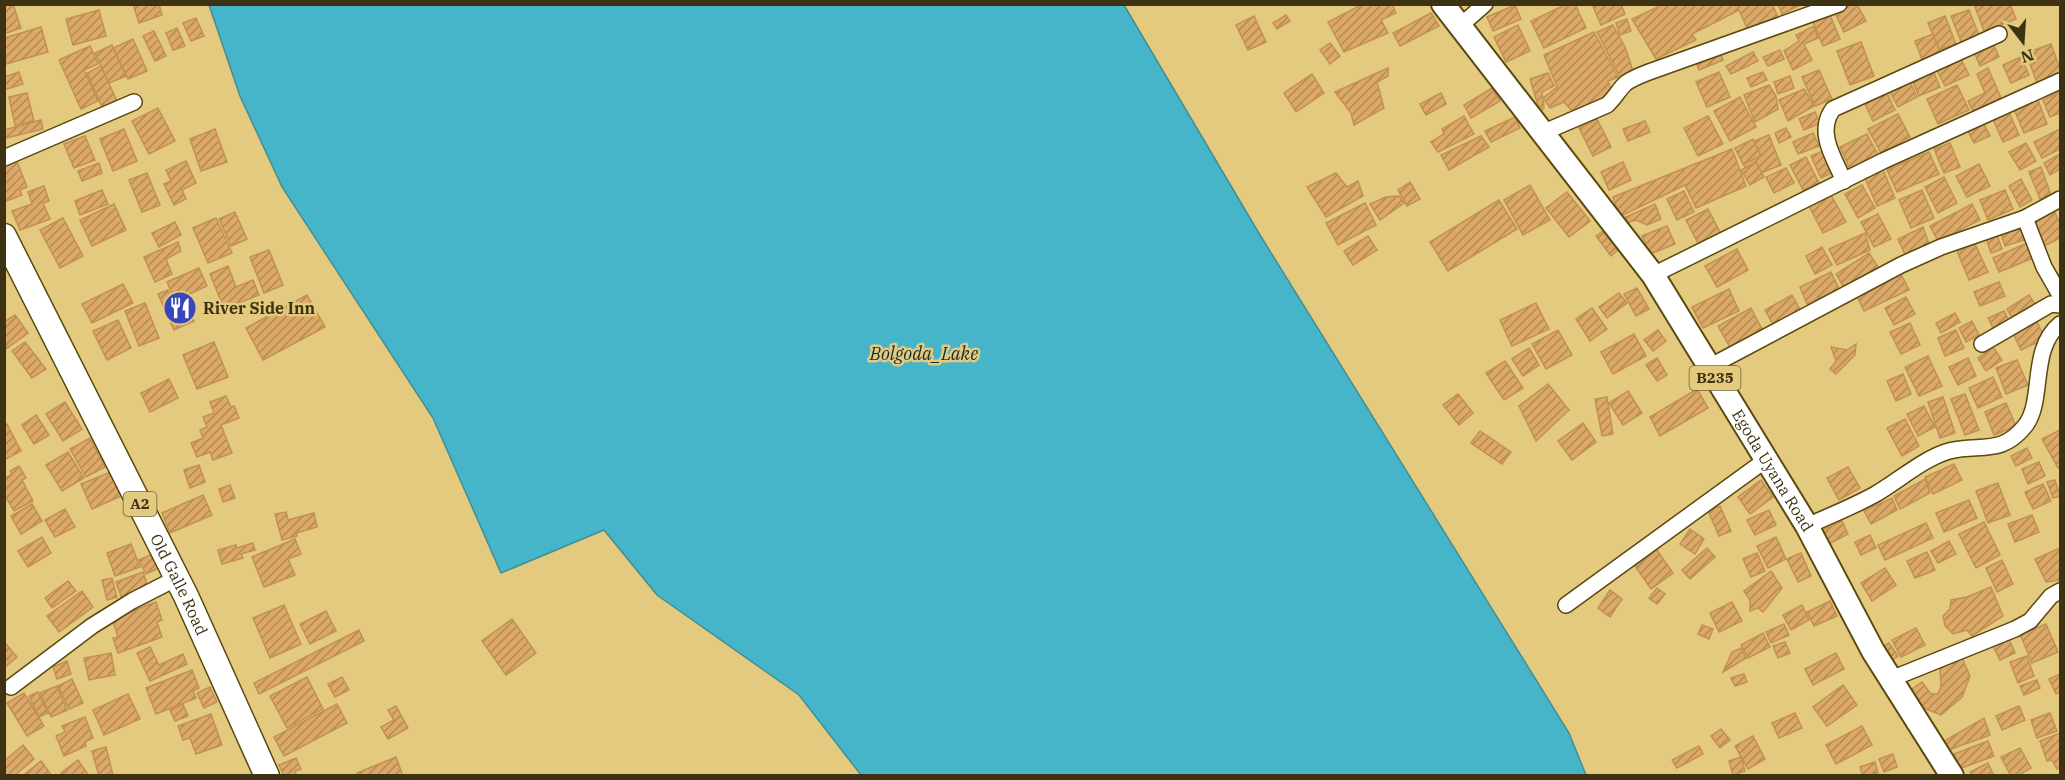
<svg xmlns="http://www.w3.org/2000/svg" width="2065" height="780" viewBox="0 0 2065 780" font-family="'IBM Plex Serif',serif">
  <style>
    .water { fill: #46b5c9; stroke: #438e92; stroke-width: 1.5 }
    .building { fill: url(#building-hatch); stroke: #c19153; stroke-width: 1.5 }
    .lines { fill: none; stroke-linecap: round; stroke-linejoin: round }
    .minor-casing { stroke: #5a490c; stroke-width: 18 }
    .primary-casing { stroke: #5a490c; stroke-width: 26 }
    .trunk-casing { stroke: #5a490c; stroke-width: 27 }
    .minor { stroke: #fff; stroke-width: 15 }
    .primary { stroke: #fff; stroke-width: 22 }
    .trunk { stroke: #fff; stroke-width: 24 }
    .labels { text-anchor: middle; stroke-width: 5; stroke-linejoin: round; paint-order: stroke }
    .shield { fill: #e3ca7f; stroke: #6f6033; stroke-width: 1.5 }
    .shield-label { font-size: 15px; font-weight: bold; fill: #3d3213 }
    .poi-label { font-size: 16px; font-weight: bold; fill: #3d3213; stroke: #e3ca7f; text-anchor: start }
    .street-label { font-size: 16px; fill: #3d3213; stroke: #e3ca7f }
    .water-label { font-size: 18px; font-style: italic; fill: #192d31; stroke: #e3ca7f }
  </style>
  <defs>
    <pattern id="building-hatch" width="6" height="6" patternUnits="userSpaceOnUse" patternTransform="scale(1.5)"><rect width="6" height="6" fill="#dda968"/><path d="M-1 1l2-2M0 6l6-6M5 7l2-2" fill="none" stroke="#b48a54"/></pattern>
  </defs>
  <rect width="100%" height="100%" fill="#e3ca7f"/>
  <path class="water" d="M209,5H1124L1260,235L1569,733L1586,775H861L799,695L657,595L604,530L501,573L433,418L282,187L240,96Z"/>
  <g class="building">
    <path d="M4,4H13L21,28L4,34Z"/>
    <path d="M133,4H159L162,15L139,23Z"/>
    <path d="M1363,4H1392L1396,13L1381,20L1388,33L1344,52L1328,22Z"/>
    <path d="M1567,4H1575L1586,28L1544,48L1531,21Z"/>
    <path d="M1592,4H1621L1625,14L1601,25Z"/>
    <path d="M1664,4H1772L1779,19L1749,33L1739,10L1692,34L1696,40L1656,59L1632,19Z"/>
    <path d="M1778,4H1802L1782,14Z"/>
    <path d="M1854,4H1857L1866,21L1844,32L1835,13Z"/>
    <path d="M1980,4H2010L2016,19L1984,31L1975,7Z"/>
    <path d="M1515,5L1521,19L1493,31L1487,17Z"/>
    <path d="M99,10L106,36L73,45L66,19Z"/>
    <path d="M1969,10L1980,38L1962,44L1951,16Z"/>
    <path d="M1431,13L1439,26L1400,46L1393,33Z"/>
    <path d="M1286,15L1290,21L1277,29L1273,23Z"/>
    <path d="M1830,15L1840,39L1823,46L1813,22Z"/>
    <path d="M1254,16L1266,42L1248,50L1236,25Z"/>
    <path d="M1945,16L1956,44L1939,50L1928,23Z"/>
    <path d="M196,18L204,36L191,41L183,23Z"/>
    <path d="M1627,19L1631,31L1620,35L1616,23Z"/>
    <path d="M1518,25L1530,51L1506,62L1494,37Z"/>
    <path d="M1613,25L1625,47L1633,71L1620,77L1597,32Z"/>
    <path d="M1814,26L1818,38L1804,44L1812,60L1793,70L1784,51L1799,41L1796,35Z"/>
    <path d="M41,27L48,52L6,64L4,38Z"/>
    <path d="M177,28L185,46L173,50L166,33Z"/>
    <path d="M154,31L166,56L155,61L143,36Z"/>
    <path d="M1594,32L1618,77L1608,81L1613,95L1572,111L1564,102L1550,108L1543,98L1557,87L1544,55Z"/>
    <path d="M1933,34L1941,55L1923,62L1915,41Z"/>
    <path d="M133,39L147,71L128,79L113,48Z"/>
    <path d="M1991,39L1999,57L1980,66L1972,47Z"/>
    <path d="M1861,42L1874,76L1850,85L1837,51Z"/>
    <path d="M1330,43L1340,56L1330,64L1320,50Z"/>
    <path d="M2051,44L2060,69V74L2037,83L2026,53Z"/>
    <path d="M112,45L126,76L109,83L95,53Z"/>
    <path d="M90,46L98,64L84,70L98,101L81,109L59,60Z"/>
    <path d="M1780,50L1784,59L1768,66L1763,57Z"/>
    <path d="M1753,52L1758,61L1731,74L1726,66Z"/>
    <path d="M1720,53L1723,60L1699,70L1696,62Z"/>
    <path d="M1960,57L1969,75L1945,86L1936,68Z"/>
    <path d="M2021,57L2029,75L2011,83L2003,65Z"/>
    <path d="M101,66L117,101L102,107L87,73Z"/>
    <path d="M1388,68V76L1377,82L1384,108L1354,125L1351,113L1335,92Z"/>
    <path d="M1932,68L1940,87L1919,96L1911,78Z"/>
    <path d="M1988,68L2001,98L1973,111L1968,101L1985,93L1977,74Z"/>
    <path d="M1819,70L1832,99L1815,106L1802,77Z"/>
    <path d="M19,72L23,84L4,90V77Z"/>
    <path d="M1719,72L1730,97L1707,107L1696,82Z"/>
    <path d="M1763,72L1767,80L1751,87L1747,78Z"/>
    <path d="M1548,73L1554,86L1542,92L1544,108L1540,112L1530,79Z"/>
    <path d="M1312,74L1324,93L1296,112L1284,93Z"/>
    <path d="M1790,76L1794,88L1778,94L1774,82Z"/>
    <path d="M1909,80L1917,97L1898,107L1889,90Z"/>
    <path d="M1769,85L1776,96L1778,109L1755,122L1744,95Z"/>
    <path d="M1957,85L1969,110L1938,124L1927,99Z"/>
    <path d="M1492,88L1500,101L1471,118L1464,105Z"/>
    <path d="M1804,89L1814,106L1788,121L1779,100Z"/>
    <path d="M1886,91L1895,110L1873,121L1864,102Z"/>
    <path d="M2060,92V113L2050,117L2043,100Z"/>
    <path d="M27,93L34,121L15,125L9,97Z"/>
    <path d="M1441,93L1446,104L1426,115L1420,104Z"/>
    <path d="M1740,97L1756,127L1730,141L1714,111Z"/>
    <path d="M2038,100L2047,124L2024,133L2014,109Z"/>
    <path d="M158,108L175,141L149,154L132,121Z"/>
    <path d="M2008,110L2019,135L2003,142L1992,117Z"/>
    <path d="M1815,112L1820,123L1804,130L1799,119Z"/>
    <path d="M1898,114L1910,137L1881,153L1868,129Z"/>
    <path d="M1464,116L1474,134L1438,152L1431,142L1444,134L1442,129Z"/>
    <path d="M1708,116L1723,144L1698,156L1684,128Z"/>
    <path d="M1515,117L1520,128L1491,142L1485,131Z"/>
    <path d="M1597,119L1611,147L1593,156L1579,128Z"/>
    <path d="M41,120L43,129L6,138L4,130Z"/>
    <path d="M1645,121L1650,132L1628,141L1623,129Z"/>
    <path d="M1984,124L1990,136L1974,143L1968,131Z"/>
    <path d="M1786,128L1791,137L1779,143L1775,133Z"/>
    <path d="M124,129L137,161L113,171L100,139Z"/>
    <path d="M215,129L227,162L201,171L190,139Z"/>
    <path d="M2060,129V149L2042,158L2034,142Z"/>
    <path d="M1813,133L1819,146L1798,154L1793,142Z"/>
    <path d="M1867,134L1878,155L1850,169L1840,147Z"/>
    <path d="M1769,135L1781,165L1749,178L1737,148Z"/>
    <path d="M85,136L95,160L74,168L64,144Z"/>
    <path d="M1481,136L1489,147L1449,170L1441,155Z"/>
    <path d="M1753,139L1761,156L1743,164L1735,148Z"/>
    <path d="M1950,143L1960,167L1944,173L1934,149Z"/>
    <path d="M2026,143L2036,161L2020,170L2009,152Z"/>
    <path d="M1732,149L1746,186L1696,208L1685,185L1619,217L1613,197Z"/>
    <path d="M1828,149L1838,170L1821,178L1811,156Z"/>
    <path d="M1929,152L1939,174L1897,192L1887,170Z"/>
    <path d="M2060,154V169L2050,175L2044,163Z"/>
    <path d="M15,156L27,187L20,190L22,195L4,202V160Z"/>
    <path d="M1806,157L1819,183L1803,190L1790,165Z"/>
    <path d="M186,161L196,183L182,190L186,199L174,205L164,184L171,181L166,170Z"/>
    <path d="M1623,162L1631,180L1609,190L1601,172Z"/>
    <path d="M1756,162L1764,177L1750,185L1741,170Z"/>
    <path d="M99,163L102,173L82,181L78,171Z"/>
    <path d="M1979,164L1990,186L1967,197L1956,176Z"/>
    <path d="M2041,167L2051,195L2040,199L2029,172Z"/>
    <path d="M1786,168L1794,183L1774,193L1766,177Z"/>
    <path d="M1883,170L1895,198L1877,206L1865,178Z"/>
    <path d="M147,173L160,205L142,212L129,180Z"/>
    <path d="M1336,173L1347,187L1358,181L1363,196L1326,217L1307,187Z"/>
    <path d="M1944,177L1957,203L1938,213L1925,187Z"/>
    <path d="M2021,179L2032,200L2020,207L2009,186Z"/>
    <path d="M1410,182L1420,199L1407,206L1398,190Z"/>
    <path d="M1530,185L1550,220L1523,235L1504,200Z"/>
    <path d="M1862,185L1875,208L1858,218L1845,194Z"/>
    <path d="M44,186L49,201L43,203L50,219L20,230L12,211L32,204L28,192Z"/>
    <path d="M102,190L108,204L80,215L75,201Z"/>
    <path d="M1922,190L1934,218L1911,228L1899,200Z"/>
    <path d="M2005,190L2013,209L1988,220L1980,200Z"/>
    <path d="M1684,191L1694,212L1677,220L1667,199Z"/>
    <path d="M1567,192L1590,221L1569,237L1546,208Z"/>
    <path d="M1831,195L1846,222L1823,233L1809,206Z"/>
    <path d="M1399,196L1404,203L1380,220L1370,204L1386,197Z"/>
    <path d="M1499,200L1517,229L1448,271L1430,242Z"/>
    <path d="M1365,203L1376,225L1338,245L1326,223Z"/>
    <path d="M114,204L126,230L92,246L80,220Z"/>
    <path d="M1655,204L1661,219L1647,225L1636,220L1626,223L1624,218Z"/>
    <path d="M1972,204L1980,220L1938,241L1930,226Z"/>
    <path d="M1708,209L1721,234L1699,245L1686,220Z"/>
    <path d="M2054,211L2060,223V238L2040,248L2030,223Z"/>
    <path d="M235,212L247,239L231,246L219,219Z"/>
    <path d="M1878,214L1891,239L1874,247L1861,222Z"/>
    <path d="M63,218L83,256L60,268L40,230Z"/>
    <path d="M216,218L232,253L208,263L193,228Z"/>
    <path d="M175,222L181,235L159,247L152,233Z"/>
    <path d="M2024,222L2030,238L2005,246L2000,230Z"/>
    <path d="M1667,226L1675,244L1650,254L1642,236Z"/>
    <path d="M1923,227L1930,247L1907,259L1898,239Z"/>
    <path d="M1995,229L2002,249L1991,253L1984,232Z"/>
    <path d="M1603,231L1618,250L1611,256L1596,236Z"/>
    <path d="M1865,233L1870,250L1837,265L1829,249Z"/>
    <path d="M1368,236L1377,250L1353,265L1344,251Z"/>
    <path d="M178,242L181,251L166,259L172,274L155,282L144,257Z"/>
    <path d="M2027,243L2033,258L1999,272L1993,258Z"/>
    <path d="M1975,244L1988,272L1969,280L1957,251Z"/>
    <path d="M1822,247L1832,265L1815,274L1806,256Z"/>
    <path d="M1737,249L1748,270L1717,287L1705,266Z"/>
    <path d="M269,250L283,285L264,293L250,257Z"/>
    <path d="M1869,253L1880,270L1846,291L1836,274Z"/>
    <path d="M228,266L236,287L253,280L259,295L224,309L210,274Z"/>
    <path d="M199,268L207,286L183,297L182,294L174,298L167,282Z"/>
    <path d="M1831,272L1839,289L1807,304L1800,287Z"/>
    <path d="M1901,274L1909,290L1864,311L1857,296Z"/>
    <path d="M1999,282L2005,296L1980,306L1974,292Z"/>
    <path d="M123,284L133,303L92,323L82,304Z"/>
    <path d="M1637,288L1649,309L1636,316L1624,294Z"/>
    <path d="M1729,289L1739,311L1703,328L1692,307Z"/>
    <path d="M168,290L172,299L182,294L194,321L174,330L158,294Z"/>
    <path d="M1619,293L1627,303L1607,318L1599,307Z"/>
    <path d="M307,295L325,327L263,360L246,328Z"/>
    <path d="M1792,295L1802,313L1775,328L1765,310Z"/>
    <path d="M2029,295L2037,307L2014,321L2007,309Z"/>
    <path d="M1906,297L1915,314L1894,325L1885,308Z"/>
    <path d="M145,303L159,338L139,346L125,311Z"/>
    <path d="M1536,303L1549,329L1512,346L1500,320Z"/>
    <path d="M1592,308L1607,329L1590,341L1576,319Z"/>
    <path d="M1751,308L1763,331L1731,349L1718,326Z"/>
    <path d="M2004,311L2011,325L1995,332L1988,318Z"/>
    <path d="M1955,313L1960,322L1941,333L1936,323Z"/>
    <path d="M15,315L28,333L6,349L4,322Z"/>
    <path d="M2035,318L2045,339L2021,350L2011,329Z"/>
    <path d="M118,320L131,348L107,360L93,331Z"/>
    <path d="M1972,321L1979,335L1966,342L1959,328Z"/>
    <path d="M1910,323L1920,345L1901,354L1890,332Z"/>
    <path d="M1558,330L1572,355L1546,369L1532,344Z"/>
    <path d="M1658,330L1666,341L1653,351L1644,340Z"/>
    <path d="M1956,330L1964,348L1945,356L1938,338Z"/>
    <path d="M1634,334L1646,356L1613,374L1601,352Z"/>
    <path d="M25,342L46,369L32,378L12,351Z"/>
    <path d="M214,342L228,377L197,389L183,355Z"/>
    <path d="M1856,344L1855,355L1836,374L1830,369L1836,361L1831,347L1847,350Z"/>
    <path d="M1993,347L2002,360L1986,371L1978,358Z"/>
    <path d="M1529,348L1539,365L1523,376L1512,359Z"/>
    <path d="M1928,356L1942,386L1919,396L1905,367Z"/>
    <path d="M1657,358L1667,375L1657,381L1646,365Z"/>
    <path d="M1968,358L1976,376L1958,385L1949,367Z"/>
    <path d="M2017,360L2028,385L2006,394L1996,368Z"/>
    <path d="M1505,361L1523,388L1504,400L1486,373Z"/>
    <path d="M1903,374L1911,394L1896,401L1887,381Z"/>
    <path d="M1993,377L2002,397L1978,408L1969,388Z"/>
    <path d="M169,379L178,398L150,412L141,393Z"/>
    <path d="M1548,384L1569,410L1536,441L1519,406Z"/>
    <path d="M1697,389L1708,408L1660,436L1650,417Z"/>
    <path d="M1628,391L1642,413L1623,425L1609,403Z"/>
    <path d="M1458,394L1473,413L1459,425L1443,405Z"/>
    <path d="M1965,394L1979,430L1965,435L1951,399Z"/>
    <path d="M226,396L231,407L234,406L239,418L221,425L232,453L213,460L210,452L197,457L191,443L203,438L200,430L207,427L203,417L214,413L210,402Z"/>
    <path d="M1607,397L1613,434L1602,436L1595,399Z"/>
    <path d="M1943,397L1955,433L1940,438L1928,402Z"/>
    <path d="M65,402L82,429L63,441L46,414Z"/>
    <path d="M2006,403L2016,426L1994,435L1985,412Z"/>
    <path d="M1924,406L1935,427L1918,436L1907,414Z"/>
    <path d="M36,415L49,435L34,444L22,425Z"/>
    <path d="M1905,419L1919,446L1902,456L1887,428Z"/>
    <path d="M1583,423L1596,442L1572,460L1558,441Z"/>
    <path d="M7,424L21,451L4,460V426Z"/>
    <path d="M2060,430V467L2058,468L2042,439Z"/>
    <path d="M1480,431L1511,452L1502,464L1471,443Z"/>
    <path d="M90,438L105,467L86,477L70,449Z"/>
    <path d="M2027,448L2032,458L2016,466L2011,456Z"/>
    <path d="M68,452L84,478L62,491L46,465Z"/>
    <path d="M2039,462L2045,476L2028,484L2022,469Z"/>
    <path d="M1954,464L1962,480L1933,494L1925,477Z"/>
    <path d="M199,465L205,482L190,488L184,470Z"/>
    <path d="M19,466L26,478L22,480L33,501L14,511L4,494V479L12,474L10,471Z"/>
    <path d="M1848,467L1860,488L1839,500L1827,478Z"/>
    <path d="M111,472L121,496L92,509L81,484Z"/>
    <path d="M1925,479L1930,493L1900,509L1894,496Z"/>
    <path d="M1761,480L1773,497L1750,514L1738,497Z"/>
    <path d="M2055,480L2060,496L2053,498L2047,482Z"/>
    <path d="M1998,483L2010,515L1988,523L1976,491Z"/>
    <path d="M2043,484L2051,501L2033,509L2025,492Z"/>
    <path d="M230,485L235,498L223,502L219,489Z"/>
    <path d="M203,495L212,515L170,533L162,513Z"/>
    <path d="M1892,498L1897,510L1871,524L1864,511Z"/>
    <path d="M1969,500L1977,518L1944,532L1936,513Z"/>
    <path d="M32,504L42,521L21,534L11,516Z"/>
    <path d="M1720,506L1731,531L1719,536L1708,511Z"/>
    <path d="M65,509L75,527L55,537L45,520Z"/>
    <path d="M1769,510L1776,525L1755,535L1747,520Z"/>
    <path d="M286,512L288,520L314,513L317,527L296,533L297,536L282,540L275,514Z"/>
    <path d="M2032,515L2039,532L2015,542L2008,524Z"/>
    <path d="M1842,521L1848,534L1829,544L1822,530Z"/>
    <path d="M1984,522L2000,555L1976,568L1959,534Z"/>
    <path d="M1926,523L1933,538L1885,560L1878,545Z"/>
    <path d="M1690,529L1704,539L1695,554L1680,544Z"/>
    <path d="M1870,535L1876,548L1861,555L1855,542Z"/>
    <path d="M42,537L51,553L28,567L18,551Z"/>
    <path d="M1776,537L1786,559L1768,568L1757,546Z"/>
    <path d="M295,539L301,554L288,559L295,575L264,587L252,557Z"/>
    <path d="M1949,541L1956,554L1938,563L1931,551Z"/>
    <path d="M253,543L255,550L241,554L243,558L222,564L218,550L236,545L237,548Z"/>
    <path d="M131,544L140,567L115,576L107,553Z"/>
    <path d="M1707,548L1715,557L1690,579L1682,570Z"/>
    <path d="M2060,548V580L2046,582L2035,559Z"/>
    <path d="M1657,550L1673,573L1651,589L1635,566Z"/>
    <path d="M1927,552L1935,570L1915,578L1907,561Z"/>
    <path d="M1757,553L1765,571L1751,577L1743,559Z"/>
    <path d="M1801,553L1811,576L1798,582L1787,559Z"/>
    <path d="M152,554L159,568L146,574L139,560Z"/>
    <path d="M2002,560L2013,584L1997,592L1986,568Z"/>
    <path d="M1885,568L1896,585L1872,601L1861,583Z"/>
    <path d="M1771,571L1782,588L1763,612L1758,608L1750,611V600L1744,591Z"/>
    <path d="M143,572L149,590L122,599L116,582Z"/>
    <path d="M112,578L117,597L107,600L102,580Z"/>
    <path d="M68,581L76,591L52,608L45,598Z"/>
    <path d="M1991,587L2003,616L1972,636L1967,630L1953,634L1945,626L1943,616L1950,609L1951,600L1967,597Z"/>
    <path d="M1657,588L1665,594L1657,604L1649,598Z"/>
    <path d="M1610,590L1622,599L1610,617L1598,608Z"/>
    <path d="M82,591L93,607L59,632L47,616Z"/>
    <path d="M1830,601L1837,616L1814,626L1807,612Z"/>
    <path d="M156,602L162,620L157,622L162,637L118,653L113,638L118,637L112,618Z"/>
    <path d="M1732,602L1742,621L1719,632L1710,613Z"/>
    <path d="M284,605L301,644L270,658L253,618Z"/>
    <path d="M1802,605L1809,620L1791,630L1783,615Z"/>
    <path d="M326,611L336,631L310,644L300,624Z"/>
    <path d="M512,619L536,653L506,675L482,641Z"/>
    <path d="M1784,624L1789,635L1771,643L1766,632Z"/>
    <path d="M2046,624L2058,652L2032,663L2020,634Z"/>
    <path d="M1702,625L1713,629L1709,639L1698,634Z"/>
    <path d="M1916,628L1925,645L1901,657L1892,640Z"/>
    <path d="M359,630L364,641L259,694L254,683Z"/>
    <path d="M1763,633L1770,647L1748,658L1741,645Z"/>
    <path d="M2008,637L2015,653L2000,660L1992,644Z"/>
    <path d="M1785,642L1790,653L1778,658L1773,646Z"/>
    <path d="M1889,643L1898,656L1888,663L1879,649Z"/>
    <path d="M6,644L17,657L4,668V645Z"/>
    <path d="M150,647L159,665L183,654L187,664L150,681L137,653Z"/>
    <path d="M1741,648L1746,658L1723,672L1732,652Z"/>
    <path d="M111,653L115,675L89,680L84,658Z"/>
    <path d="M1836,653L1844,669L1813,685L1805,669Z"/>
    <path d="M2027,656L2034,676L2018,683L2010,662Z"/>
    <path d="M1962,658L1970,676L1962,697L1941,715L1924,708L1909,691L1922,682L1931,694H1938L1941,687L1940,668Z"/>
    <path d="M67,661L71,674L57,679L53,667Z"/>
    <path d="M192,670L199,688L193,691L196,698L156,714L146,688Z"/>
    <path d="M1744,674L1747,682L1735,686L1731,678Z"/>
    <path d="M2060,674V692L2056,694L2049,679Z"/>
    <path d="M307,677L323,709L287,728L270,696Z"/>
    <path d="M342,677L349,690L335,697L328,684Z"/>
    <path d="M72,679L83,703L69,709L58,686Z"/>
    <path d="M2037,680L2040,688L2024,695L2020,686Z"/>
    <path d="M1843,685L1857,705L1827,726L1813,707Z"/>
    <path d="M57,686L67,710L51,717L40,693Z"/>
    <path d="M210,687L217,702L204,708L197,693Z"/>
    <path d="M38,692L48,713L39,717L29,696Z"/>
    <path d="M24,693L44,726L27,736L7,703Z"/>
    <path d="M128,694L140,719L104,735L93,710Z"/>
    <path d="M183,704L188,716L175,721L170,710Z"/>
    <path d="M337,704L347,723L284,756L274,737Z"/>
    <path d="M396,706L408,728L388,739L381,727L394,720L388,710Z"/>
    <path d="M2019,706L2025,720L2002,730L1996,716Z"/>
    <path d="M1795,713L1802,728L1779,738L1772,723Z"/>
    <path d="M2050,713L2057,731L2037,738L2031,720Z"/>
    <path d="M211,714L222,745L196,754L190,738L183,740L178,726Z"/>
    <path d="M85,717L93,738L85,742L86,746L64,756L56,736L65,732L62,726Z"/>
    <path d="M1984,718L1990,735L1943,752L1939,744Z"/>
    <path d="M1862,726L1872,745L1836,764L1826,745Z"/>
    <path d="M1721,729L1730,740L1720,748L1711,736Z"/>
    <path d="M2060,733V766L2057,769L2052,760L2047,761L2040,741Z"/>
    <path d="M1753,736L1765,759L1748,769L1735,746Z"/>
    <path d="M1988,741L1994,756L1959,769L1954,754Z"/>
    <path d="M23,745L34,759L14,776H4V761Z"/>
    <path d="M1699,746L1703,754L1677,768L1672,760Z"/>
    <path d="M106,747L113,775L99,776L92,751Z"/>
    <path d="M2020,748L2031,768L2017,776H2011L2001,757Z"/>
    <path d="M1893,754L1897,767L1884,772L1879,759Z"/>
    <path d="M396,757L403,776H357V773Z"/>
    <path d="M1741,757L1745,771L1733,775L1729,761Z"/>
    <path d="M296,758L301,769L295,771L296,774L294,776H284L279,765Z"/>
    <path d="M78,760L89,776H63L61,773Z"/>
    <path d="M41,761L52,776H26L25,774Z"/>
    <path d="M1875,762L1878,773L1863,776L1860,767Z"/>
    <path d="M1988,763L1994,776H1972L1970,772Z"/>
  </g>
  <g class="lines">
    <defs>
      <g id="minor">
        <path d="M1459,27L1485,4"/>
        <path d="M1542,133L1607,105C1615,98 1619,89 1626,83C1633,78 1641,75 1649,72L1839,4"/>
        <path d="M4,158L134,102"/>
        <path d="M1844,181C1834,158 1816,132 1833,109L1999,34"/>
        <path d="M2060,199L2025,218L2044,267L2060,295"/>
        <path d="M1653,275L1883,161L2060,81"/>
        <path d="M1982,344L2051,304L2060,305"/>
        <path d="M1709,367L1901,265L1941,247L2025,218"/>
        <path d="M1807,526C1829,516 1852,507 1874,495C1897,482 1924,458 1949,451C1980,443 2001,456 2025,426C2045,401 2029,349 2060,324"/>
        <path d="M1566,605L1767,459"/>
        <path d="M1891,679L2015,629L2030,621L2051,596L2060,591"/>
        <path d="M11,687L92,626L132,601L177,578"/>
      </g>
      <g id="primary">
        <path id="s1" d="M1443,4L1653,275L1807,526L1873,651L1952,776"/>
      </g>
      <g id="trunk">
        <path id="s2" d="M4,236L186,596L267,776"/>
      </g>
    </defs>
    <use href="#minor" class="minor-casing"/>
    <use href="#primary" class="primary-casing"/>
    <use href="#trunk" class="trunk-casing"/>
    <use href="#minor" class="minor"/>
    <use href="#primary" class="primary"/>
    <use href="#trunk" class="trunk"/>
  </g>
  <defs>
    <symbol id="restaurant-disc" viewBox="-11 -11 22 22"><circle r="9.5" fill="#3746b8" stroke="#e3ca7f"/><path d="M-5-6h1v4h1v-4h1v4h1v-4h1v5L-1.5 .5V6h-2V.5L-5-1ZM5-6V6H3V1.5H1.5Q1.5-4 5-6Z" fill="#fff"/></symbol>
  </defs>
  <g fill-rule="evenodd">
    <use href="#restaurant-disc" x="161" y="289" width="38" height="38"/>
  </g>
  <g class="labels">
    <g class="shield">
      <rect x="1689.5" y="366" width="51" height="24" rx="4.5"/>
      <rect x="123.5" y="492" width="33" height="24" rx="4.5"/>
    </g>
    <g class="shield-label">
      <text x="1715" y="383">B235</text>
      <text x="140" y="509">A2</text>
    </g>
    <g class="poi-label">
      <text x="203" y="314">River Side Inn</text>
    </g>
    <g class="street-label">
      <text dy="6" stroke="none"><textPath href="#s1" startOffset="572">Egoda Uyana Road</textPath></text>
      <text dy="6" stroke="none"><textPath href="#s2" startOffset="390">Old Galle Road</textPath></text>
    </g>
    <g class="water-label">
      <text x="924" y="360">Bolgoda_Lake</text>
    </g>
  </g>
  <rect width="2065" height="780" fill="none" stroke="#3d3213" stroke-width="12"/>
  <g transform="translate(2023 42) rotate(163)" stroke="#e3ca7f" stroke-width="4.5" paint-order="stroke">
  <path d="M0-4.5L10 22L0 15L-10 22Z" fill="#3d3213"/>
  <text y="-9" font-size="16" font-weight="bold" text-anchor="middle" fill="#3d3213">N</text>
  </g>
</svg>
